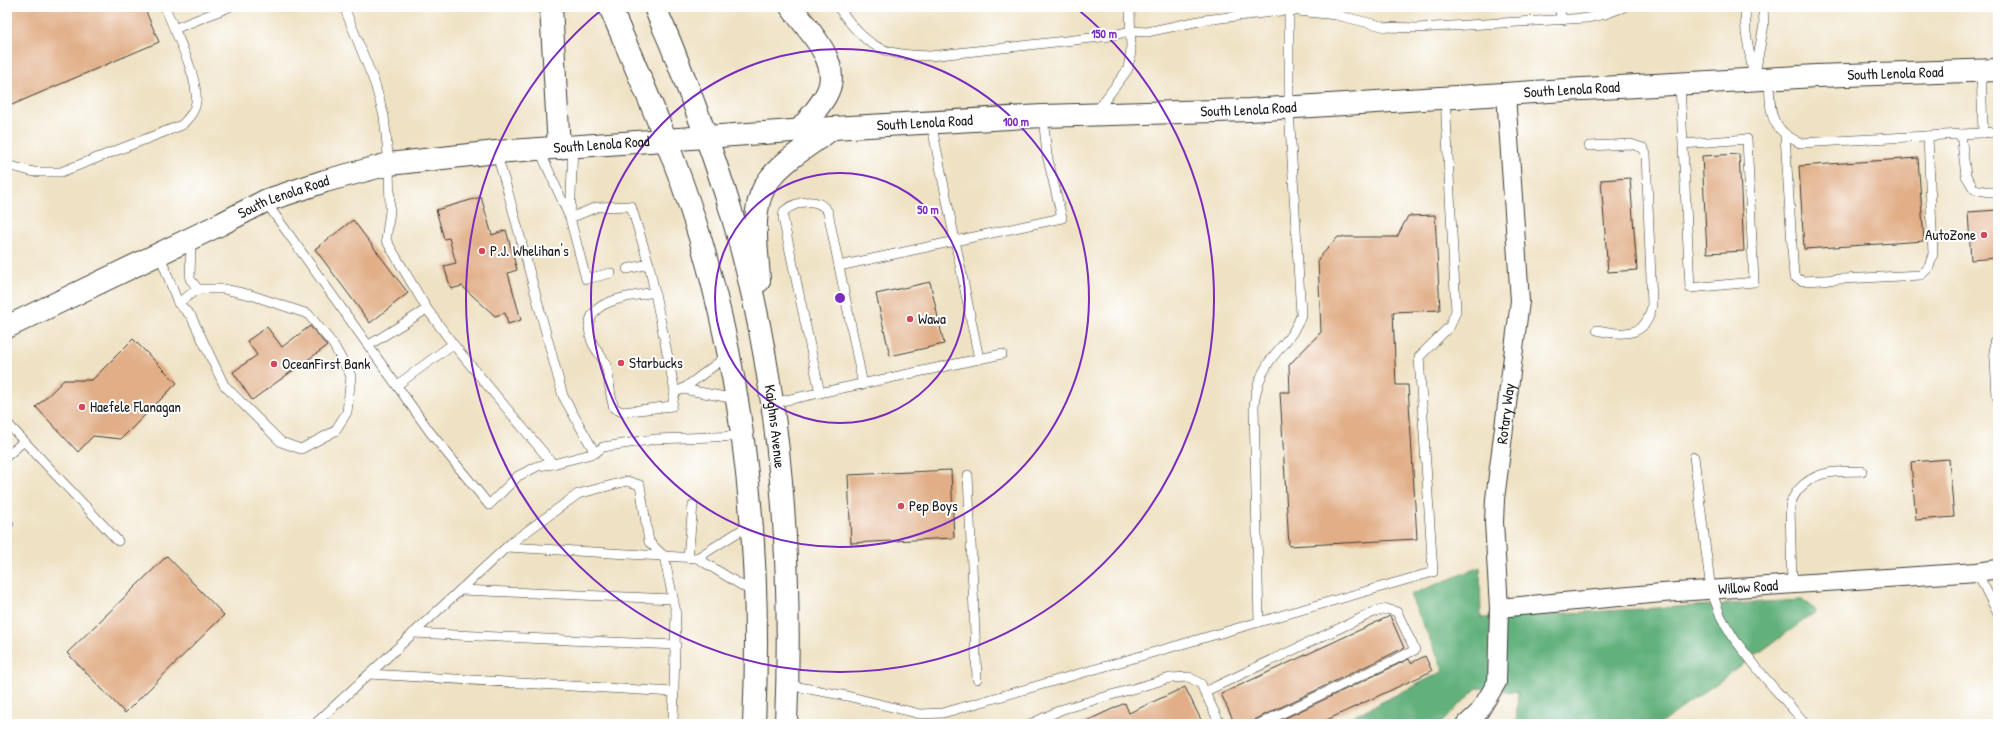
<svg xmlns="http://www.w3.org/2000/svg" width="2005" height="731" viewBox="0 0 2005 731" font-family="'Patrick Hand',sans-serif">
  <style>
    .forest { fill: #62b17b; stroke: #3f664c }
    .building { fill: #e1ae87 }
    .lines { fill: none; stroke-linecap: round; stroke-linejoin: round }
    .lane-casing { stroke: #3c3a35; stroke-width: 10 }
    .street-casing { stroke: #3c3a35; stroke-width: 20 }
    .secondary-casing { stroke: #3c3a35; stroke-width: 24 }
    .highway-casing { stroke: #3c3a35; stroke-width: 24 }
    .lane { stroke: #fff; stroke-width: 9 }
    .street { stroke: #fff; stroke-width: 18 }
    .secondary { stroke: #fff; stroke-width: 22 }
    .highway { stroke: #fff; stroke-width: 22 }
    .ring { fill: none; stroke: #7b2cbf; stroke-width: 2 }
    .poi-dot { fill: #d1495b; stroke: #fff; stroke-width: 1.5 }
    .labels { text-anchor: middle; stroke-width: 4; stroke-linejoin: round; paint-order: stroke }
    .street-label { font-size: 15px; fill: #1c1c1c; stroke: #fff }
    .poi-label { font-size: 15px; fill: #1c1c1c; stroke: #fff; text-anchor: start }
    .centre { fill: #7b2cbf; stroke: #fff; stroke-width: 2 }
    .ring-label { font-size: 12px; text-anchor: middle; font-weight: bold; fill: #7b2cbf; stroke: #fff; stroke-width: 4; stroke-linejoin: round; paint-order: stroke }
  </style>
  <rect width="100%" height="100%" fill="#fff"/>
  <filter id="ink" filterUnits="userSpaceOnUse"><feTurbulence type="fractalNoise" baseFrequency=".025" numOctaves="2"/><feDisplacementMap in="SourceGraphic" scale="8" xChannelSelector="R" yChannelSelector="G"/><feConvolveMatrix kernelMatrix="1 2 1 2 8 2 1 2 1" color-interpolation-filters="sRGB"/></filter>
  <filter id="wash" filterUnits="userSpaceOnUse"><feTurbulence type="fractalNoise" baseFrequency=".012" numOctaves="4" result="noise"/><feDisplacementMap in="SourceGraphic" scale="16" xChannelSelector="R" yChannelSelector="G"/><feGaussianBlur stdDeviation="0.9" result="paint"/><feColorMatrix in="noise" values="0 0 0 0 0 0 0 0 0 0 0 0 0 0 0 0 0 1.4 0 .05"/><feComposite in="paint" operator="in"/></filter>
  <g filter="url(#wash)">
    <rect width="100%" height="100%" fill="#efe2c4"/>
    <path class="forest" d="M1480,567L1481,618L1802,600L1817,611L1660,724H1516L1518,692L1477,688L1440,724H1338L1444,671L1410,595Z"/>
    <g id="blocks">
      <g class="building">
        <path d="M7,7H144L159,42L7,107Z"/>
        <path d="M1739,154L1744,251L1707,253L1702,156Z"/>
        <path d="M1918,158L1924,241L1804,249L1799,166Z"/>
        <path d="M1630,178L1637,270L1608,272L1601,180Z"/>
        <path d="M481,197L492,235L506,230L517,270L508,273L521,320L508,324L505,313L495,316L462,286L451,289L444,266L456,263L449,238L444,239L436,210Z"/>
        <path d="M1998,210V258L1971,260L1968,212Z"/>
        <path d="M1435,215L1440,310L1393,312L1396,385H1408L1417,539L1289,546L1280,392H1290L1289,365L1321,332L1318,259L1338,237H1397L1408,216Z"/>
        <path d="M353,220L408,293L370,323L315,249Z"/>
        <path d="M930,282L944,344L890,356L876,294Z"/>
        <path d="M310,326L327,346L252,400L233,372L257,355L247,341L267,327L282,347Z"/>
        <path d="M133,339L177,383L121,439L93,436L78,452L36,407L64,380H92Z"/>
        <path d="M1949,459L1954,517L1916,520L1911,462Z"/>
        <path d="M951,470L954,538L851,543L848,475Z"/>
        <path d="M167,556L224,615L125,713L67,653Z"/>
        <path d="M1390,616L1404,648L1256,719L1253,724H1235L1221,694Z"/>
        <path d="M1425,656L1432,671L1318,724H1273L1409,659L1411,663Z"/>
        <path d="M1185,687L1203,724H1080L1125,703L1129,713Z"/>
      </g>
    </g>
  </g>
  <g filter="url(#ink)">
    <use href="#blocks" fill-opacity="0" stroke="#3c3a35" stroke-width="1"/>
    <g class="lines">
      <defs>
        <g id="lane">
          <path d="M344,7L375,84L384,116L389,164L390,211L386,240L427,309L453,344L553,464"/>
          <path d="M838,7C867,47 880,55 930,56L1110,36L1130,31L1147,32L1204,20L1289,10L1336,15L1386,27L1417,28L1587,18L1605,14L1624,7"/>
          <path d="M1558,7L1563,20"/>
          <path d="M1745,7L1746,33L1753,73"/>
          <path d="M174,29L229,7"/>
          <path d="M1981,70L1983,133"/>
          <path d="M1769,79C1771,112 1767,127 1800,143L1998,132"/>
          <path d="M1754,80L1764,24L1763,7"/>
          <path d="M1680,84L1690,288L1754,282L1747,139L1683,144"/>
          <path d="M1096,112L1128,69L1131,51L1130,7"/>
          <path d="M1961,134L1966,176L1974,189L1989,192H1998"/>
          <path d="M1785,135L1794,277L1803,281L1921,275L1929,267L1933,254L1928,136"/>
          <path d="M1589,146L1631,144L1643,148L1646,154L1652,304C1648,337 1624,336 1597,330"/>
          <path d="M539,149L570,218L573,147"/>
          <path d="M496,152L508,192L563,396L595,453"/>
          <path d="M7,165L34,172H61L182,125C188,118 195,112 196,102C199,77 174,30 165,7"/>
          <path d="M265,201L430,432L489,505L518,476L538,466L553,464L595,453L603,447L656,439L742,436"/>
          <path d="M191,239L190,279L198,289H224L251,295L308,314L333,344L351,376L347,412L335,431L301,449L281,442L224,385L191,316L178,303L198,289"/>
          <path d="M159,253L178,303"/>
          <path d="M839,266L1062,218L1047,155L1043,116"/>
          <path d="M627,269L649,264"/>
          <path d="M611,273L586,279L570,218L597,207L631,206L649,264L675,392L683,389"/>
          <path d="M654,292C626,298 577,299 592,342C595,350 603,357 606,365C610,379 609,394 614,408L622,412L672,406L675,392"/>
          <path d="M369,345L427,309"/>
          <path d="M727,356L683,389L736,399"/>
          <path d="M979,359L1002,354"/>
          <path d="M397,385L453,344"/>
          <path d="M820,393L783,218L784,211C797,201 818,196 828,212L863,385"/>
          <path d="M1997,397L1994,342L1998,340"/>
          <path d="M772,403L979,359L931,122"/>
          <path d="M7,423L118,541"/>
          <path d="M7,456L24,441"/>
          <path d="M1694,457L1711,590L1721,617L1735,640L1765,678L1806,724"/>
          <path d="M968,475L977,679"/>
          <path d="M7,522L9,524"/>
          <path d="M507,547L697,558L754,593"/>
          <path d="M688,557L693,505"/>
          <path d="M697,558L751,524"/>
          <path d="M1977,572L1998,614"/>
          <path d="M1792,585L1790,507C1791,499 1794,496 1798,490C1817,469 1836,472 1862,471"/>
          <path d="M460,590L673,599"/>
          <path d="M1259,622L1433,572L1419,357L1450,326L1456,311L1445,97"/>
          <path d="M413,633L676,645"/>
          <path d="M369,674L674,692"/>
          <path d="M788,685L847,696L920,714L943,713L1259,622L1254,406C1255,390 1260,376 1269,362C1280,346 1295,335 1301,315L1289,108V10"/>
          <path d="M1204,692L1374,612L1387,609L1397,612L1415,650L1259,724"/>
          <path d="M315,724L511,543L578,494L627,481L640,485L649,542L664,556L676,612L673,724"/>
          <path d="M1030,724L1063,709L1170,678L1189,677L1201,684L1220,724"/>
        </g>
        <g id="street">
          <path id="s1" d="M1499,608L1662,593L1977,572L1998,569"/>
          <path id="s2" d="M1466,724L1479,712L1497,682L1499,608L1494,522L1495,499L1520,301L1506,94"/>
        </g>
        <g id="secondary">
          <path id="s3" d="M7,327L221,224L265,201L325,181L389,164L496,152L833,128L1043,116L1249,110L1565,90L1816,76L1998,70"/>
        </g>
        <g id="highway">
          <path d="M551,7L559,148"/>
          <path d="M610,7C641,80 674,153 697,228C746,388 762,557 754,724"/>
          <path id="s4" d="M655,7C661,23 669,38 675,55C695,105 714,156 730,208C780,374 793,551 786,724"/>
          <path d="M791,7C807,29 841,61 828,91C822,105 809,118 799,131"/>
          <path d="M759,281C758,252 750,214 764,188C776,164 812,144 833,128"/>
        </g>
      </defs>
      <use href="#lane" class="lane-casing"/>
      <use href="#street" class="street-casing"/>
      <use href="#secondary" class="secondary-casing"/>
      <use href="#highway" class="highway-casing"/>
      <use href="#lane" class="lane"/>
      <use href="#street" class="street"/>
      <use href="#secondary" class="secondary"/>
      <use href="#highway" class="highway"/>
    </g>
  </g>
  <g class="ring">
    <circle cx="840" cy="298" r="125"/>
    <circle cx="840" cy="298" r="249"/>
    <path d="M1075 7A374 374 0 1 1 605 7"/>
  </g>
  <g class="poi-dot">
    <circle cx="1984" cy="235" r="4"/>
    <circle cx="482" cy="251" r="4"/>
    <circle cx="910" cy="319" r="4"/>
    <circle cx="621" cy="363" r="4"/>
    <circle cx="274" cy="364" r="4"/>
    <circle cx="82" cy="407" r="4"/>
    <circle cx="901" cy="506" r="4"/>
  </g>
  <g class="labels">
    <g class="street-label">
      <text dy="5" stroke="none"><textPath href="#s3" startOffset="1926">South Lenola Road</textPath></text>
      <text dy="5" stroke="none"><textPath href="#s3" startOffset="1602">South Lenola Road</textPath></text>
      <text dy="5" stroke="none"><textPath href="#s3" startOffset="1278">South Lenola Road</textPath></text>
      <text dy="5" stroke="none"><textPath href="#s3" startOffset="954">South Lenola Road</textPath></text>
      <text dy="5" stroke="none"><textPath href="#s3" startOffset="630">South Lenola Road</textPath></text>
      <text dy="5" stroke="none"><textPath href="#s3" startOffset="306">South Lenola Road</textPath></text>
      <text dy="5" stroke="none"><textPath href="#s2" startOffset="322">Rotary Way</textPath></text>
      <text dy="5" stroke="none"><textPath href="#s4" startOffset="438">Kaighns Avenue</textPath></text>
      <text dy="5" stroke="none"><textPath href="#s1" startOffset="250">Willow Road</textPath></text>
    </g>
    <g class="poi-label">
      <text x="1976" y="240" text-anchor="end">AutoZone</text>
      <text x="490" y="256">P.J. Whelihan's</text>
      <text x="918" y="324">Wawa</text>
      <text x="629" y="368">Starbucks</text>
      <text x="282" y="369">OceanFirst Bank</text>
      <text x="90" y="412">Haefele Flanagan</text>
      <text x="909" y="511">Pep Boys</text>
    </g>
  </g>
  <circle cx="840" cy="298" r="6" class="centre"/>
  <g class="ring-label">
    <text x="1104" y="38">150 m</text>
    <text x="1016" y="126">100 m</text>
    <text x="928" y="214">50 m</text>
  </g>
  <rect width="2005" height="731" fill="none" stroke="#fff" stroke-width="24"/>
</svg>
